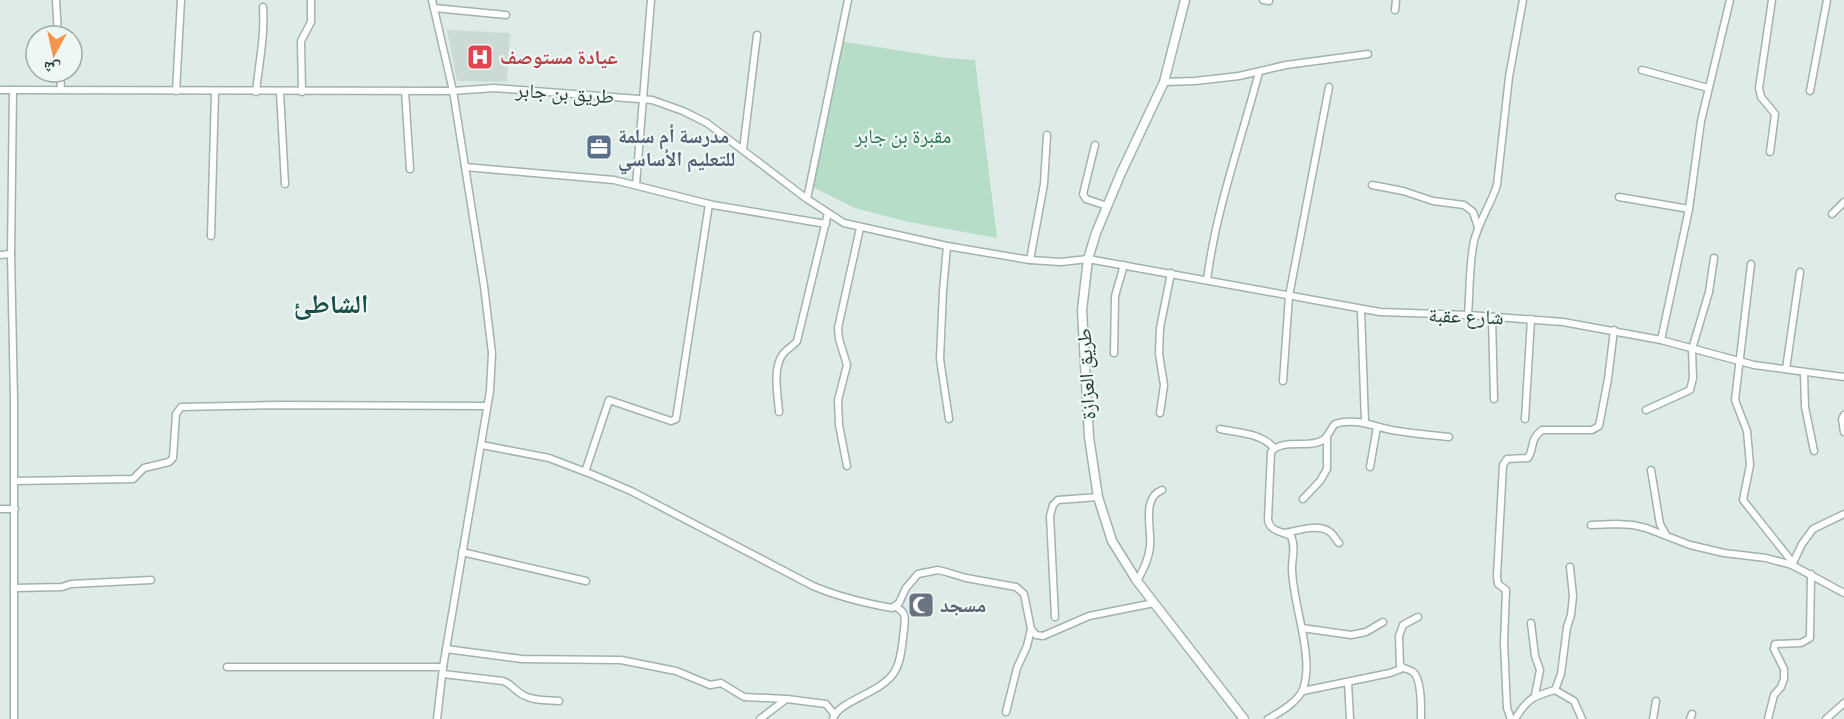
<svg xmlns="http://www.w3.org/2000/svg" width="1844" height="719" viewBox="0 0 1844 719" font-family="Cabin,'Noto Naskh Arabic',sans-serif">
  <style>
    .built { fill: #ccdad6 }
    .green { fill: #b5ddc7 }
    .lines { fill: none; stroke-linecap: round; stroke-linejoin: round }
    .minor-casing { stroke: #a1b3af; stroke-width: 9 }
    .tertiary-casing { stroke: #a1b3af; stroke-width: 11 }
    .minor { stroke: #fff; stroke-width: 6 }
    .tertiary { stroke: #fff; stroke-width: 8 }
    .labels { text-anchor: middle; stroke-width: 4.5; stroke-linejoin: round; paint-order: stroke }
    .health-label { font-size: 20px; font-weight: bold; fill: #be3a42; stroke: #eef7f4; text-anchor: start }
    .street-label { font-size: 20px; fill: #1f3b38; stroke: #eef7f4 }
    .service-label { font-size: 20px; font-weight: bold; fill: #4e5e75; stroke: #eef7f4; text-anchor: start }
    .park-label { font-size: 20px; fill: #277451; stroke: #eef7f4 }
    .worship-label { font-size: 20px; font-weight: bold; fill: #5b616d; stroke: #eef7f4; text-anchor: start }
    .district-label { font-size: 26px; font-weight: bold; fill: #1a4e4a; stroke: #eef7f4 }
  </style>
  <rect width="100%" height="100%" fill="#deebe7"/>
  <path class="built" d="M447,30L510,33L507,82L457,81Z"/>
  <path class="green" d="M839,41L946,58L975,60L997,238L909,222L855,208L809,185Z"/>
  <g class="lines">
    <defs>
      <g id="minor">
        <path d="M56,0L58,36"/>
        <path d="M432,0L453,91L484,286L492,353L490,391L443,667L437,719"/>
        <path d="M1263,0L1269,1"/>
        <path d="M434,8L506,15"/>
        <path d="M1395,10L1396,0"/>
        <path d="M1642,70L1708,88"/>
        <path d="M60,72L61,90"/>
        <path d="M1164,82L1195,81L1239,76L1286,65L1368,54"/>
        <path d="M0,90L453,91L494,88L652,100L683,111L707,123L807,199L844,223L947,246L1030,260L1061,262L1088,259L1380,312L1468,315L1563,322L1661,340L1754,365L1844,377"/>
        <path d="M13,90L11,254L14,400V719"/>
        <path d="M176,91L181,0"/>
        <path d="M405,91L410,169"/>
        <path d="M1810,91L1827,0"/>
        <path d="M256,92C259,63 265,36 263,7"/>
        <path d="M280,92L285,184"/>
        <path d="M302,92L301,41L311,22V0"/>
        <path d="M1095,145L1083,194L1086,199L1107,206"/>
        <path d="M743,150L757,35"/>
        <path d="M1770,152L1775,114L1761,97L1759,88L1772,0"/>
        <path d="M465,167L614,180L713,205L826,224"/>
        <path d="M636,185L651,0"/>
        <path d="M1372,185L1403,191L1433,201L1464,205L1473,212L1478,227"/>
        <path d="M1619,197L1689,209"/>
        <path d="M807,199L848,0"/>
        <path d="M1832,214L1844,202"/>
        <path d="M211,236L215,92"/>
        <path d="M947,246L943,291L940,359L949,419"/>
        <path d="M0,255L11,254"/>
        <path d="M1030,260L1044,184L1047,135"/>
        <path d="M1751,264L1735,400L1747,431L1750,465L1743,500L1793,563"/>
        <path d="M1207,280C1216,209 1241,141 1259,72"/>
        <path d="M1361,310L1365,422"/>
        <path d="M1468,315C1470,291 1469,264 1474,241C1479,221 1491,204 1497,185L1509,77L1523,0"/>
        <path d="M1492,317L1494,399"/>
        <path d="M1661,340L1689,209L1701,121L1730,0"/>
        <path d="M1114,353L1115,296L1124,265"/>
        <path d="M1786,369L1800,272"/>
        <path d="M1804,372L1805,407L1814,451"/>
        <path d="M1283,381L1289,296L1329,87"/>
        <path d="M1646,410L1690,390L1693,378L1692,349L1709,292L1714,258"/>
        <path d="M779,412C778,396 772,368 783,354C787,349 793,346 797,341L828,213"/>
        <path d="M1160,413L1164,385L1159,354L1160,328L1171,273"/>
        <path d="M1844,415L1842,419L1844,432"/>
        <path d="M1525,419L1531,319"/>
        <path d="M1220,429C1239,433 1261,433 1274,448"/>
        <path d="M482,445L549,458L591,474L631,491L813,586C839,597 864,603 892,608L899,603L906,588L918,574L938,570L946,572L966,578L1016,587L1024,594L1031,629L1036,635L1043,636L1089,616L1154,603"/>
        <path d="M847,466L839,425L838,400L847,365L839,339L838,328L860,228"/>
        <path d="M1370,467L1377,427"/>
        <path d="M1651,470L1660,524L1666,535"/>
        <path d="M585,472L609,400L671,421L676,419L709,204"/>
        <path d="M15,481L133,479L144,468L169,462L173,458L176,414L181,407L278,405L487,406"/>
        <path d="M1303,499L1320,481L1327,469V437"/>
        <path d="M0,509H15"/>
        <path d="M1591,525L1616,524L1633,525L1646,528L1690,545L1724,553L1766,558L1792,565L1844,593"/>
        <path d="M1285,533C1297,531 1318,523 1330,532C1333,534 1336,540 1339,543"/>
        <path d="M462,552L586,581"/>
        <path d="M1792,565L1802,544L1813,529L1844,514"/>
        <path d="M1137,581C1143,570 1149,559 1150,546C1152,529 1141,498 1162,490"/>
        <path d="M14,588L62,587L71,584L151,580"/>
        <path d="M1055,617L1050,516L1053,505L1058,500L1098,497"/>
        <path d="M1418,617L1403,625L1399,636L1400,666C1404,669 1409,669 1413,672C1422,679 1421,708 1421,719"/>
        <path d="M1531,623L1535,656L1540,670L1535,695"/>
        <path d="M1302,628L1351,635L1366,632L1383,622"/>
        <path d="M446,649L522,659L621,660L676,671L710,685L721,683L744,697L787,699L826,704L834,714"/>
        <path d="M227,667H443"/>
        <path d="M443,674L503,681C512,684 515,691 523,695C533,701 548,700 559,701"/>
        <path d="M1348,682L1350,719"/>
        <path d="M1555,690L1574,701L1582,719"/>
        <path d="M1303,691L1390,673L1403,668"/>
        <path d="M1006,712L1017,668L1027,646L1031,629"/>
        <path d="M760,719L785,700"/>
        <path d="M833,719C837,701 883,693 895,671C902,659 902,643 904,630C905,618 907,613 896,607"/>
        <path d="M1268,719C1280,712 1298,702 1303,689C1315,657 1292,603 1292,568C1292,557 1296,548 1291,536C1282,531 1270,532 1268,520L1271,452C1282,438 1309,449 1323,440C1329,436 1330,429 1335,424C1357,417 1376,428 1398,431C1415,434 1432,435 1449,437"/>
        <path d="M1511,719L1507,708L1504,643L1506,590L1498,584L1497,576L1503,465L1507,459L1528,458C1535,447 1529,440 1542,430H1592L1599,426L1608,379L1614,330"/>
        <path d="M1515,719C1527,699 1533,696 1555,690L1561,674L1567,627L1571,615L1573,596L1570,567"/>
        <path d="M1653,719L1656,701"/>
        <path d="M1690,719L1692,714"/>
        <path d="M1768,719L1774,695L1781,687L1784,679V669L1774,649L1775,644L1801,643L1810,638L1811,574"/>
        <path d="M1826,719L1844,703"/>
      </g>
      <path id="tertiary" d="M1185,0L1164,82L1121,173L1096,233L1088,259L1082,310L1089,437L1098,497L1112,541L1137,581L1244,719"/>
    </defs>
    <use href="#minor" class="minor-casing"/>
    <use href="#tertiary" class="tertiary-casing"/>
    <use href="#minor" class="minor"/>
    <use href="#tertiary" class="tertiary"/>
  </g>
  <defs>
    <symbol id="hospital-square" viewBox="-11 -11 22 22"><rect x="-9" y="-9" width="18" height="18" rx="4" fill="#e0444e" stroke="#eef7f4"/><path d="M-5-5h3v3.5h4V-5h3V5h-3V1.5h-4V5h-3Z" fill="#fff"/></symbol>
    <symbol id="office-square" viewBox="-11 -11 22 22"><rect x="-9" y="-9" width="18" height="18" rx="4" fill="#5c6f8a" stroke="#eef7f4"/><path d="M-6-3h4V-5.5h4V-3h4V5H-6ZM-1-4.5V-3h2v-1.5ZM-6 0V1H6V0Z" fill="#fff"/></symbol>
    <symbol id="mosque-square" viewBox="-11 -11 22 22"><rect x="-9" y="-9" width="18" height="18" rx="4" fill="#6b7280" stroke="#eef7f4"/><path d="M3.5-4.9A6 6 0 1 0 3.5 4.9A5 5 0 1 1 3.5-4.9Z" fill="#fff"/></symbol>
  </defs>
  <g fill-rule="evenodd">
    <use href="#hospital-square" x="465" y="42" width="30" height="30"/>
    <use href="#office-square" x="584" y="132" width="30" height="30"/>
    <use href="#mosque-square" x="906" y="590" width="30" height="30"/>
  </g>
  <g class="labels">
    <g class="health-label">
      <text x="500" y="64">عيادة مستوصف</text>
    </g>
    <g class="street-label">
      <text transform="translate(565 93) rotate(4)" y="7">طريق بن جابر</text>
      <text transform="translate(1466 316) rotate(2)" y="7">شارع عقبة</text>
      <text transform="translate(1086 374) rotate(-93)" y="7">طريق العزازة</text>
    </g>
    <g class="service-label">
      <text x="618" y="143">مدرسة أم سلمة<tspan x="618" dy="23">للتعليم الأساسي</tspan></text>
    </g>
    <g class="park-label">
      <text x="903" y="143">مقبرة بن جابر</text>
    </g>
    <g class="worship-label">
      <text x="940" y="612">مسجد</text>
    </g>
    <g class="district-label">
      <text x="331" y="313">الشاطئ</text>
    </g>
  </g>
  <g transform="translate(54 54) rotate(188)"><circle r="28" fill="#eef7f4" stroke="#9baca9" stroke-width="1.5"/>
  <path d="M0-4.5L10 22L0 15L-10 22Z" fill="#f9944d"/>
  <text y="-9" font-size="16" font-weight="bold" text-anchor="middle" fill="#1f3b38">ش</text>
  </g>
</svg>
